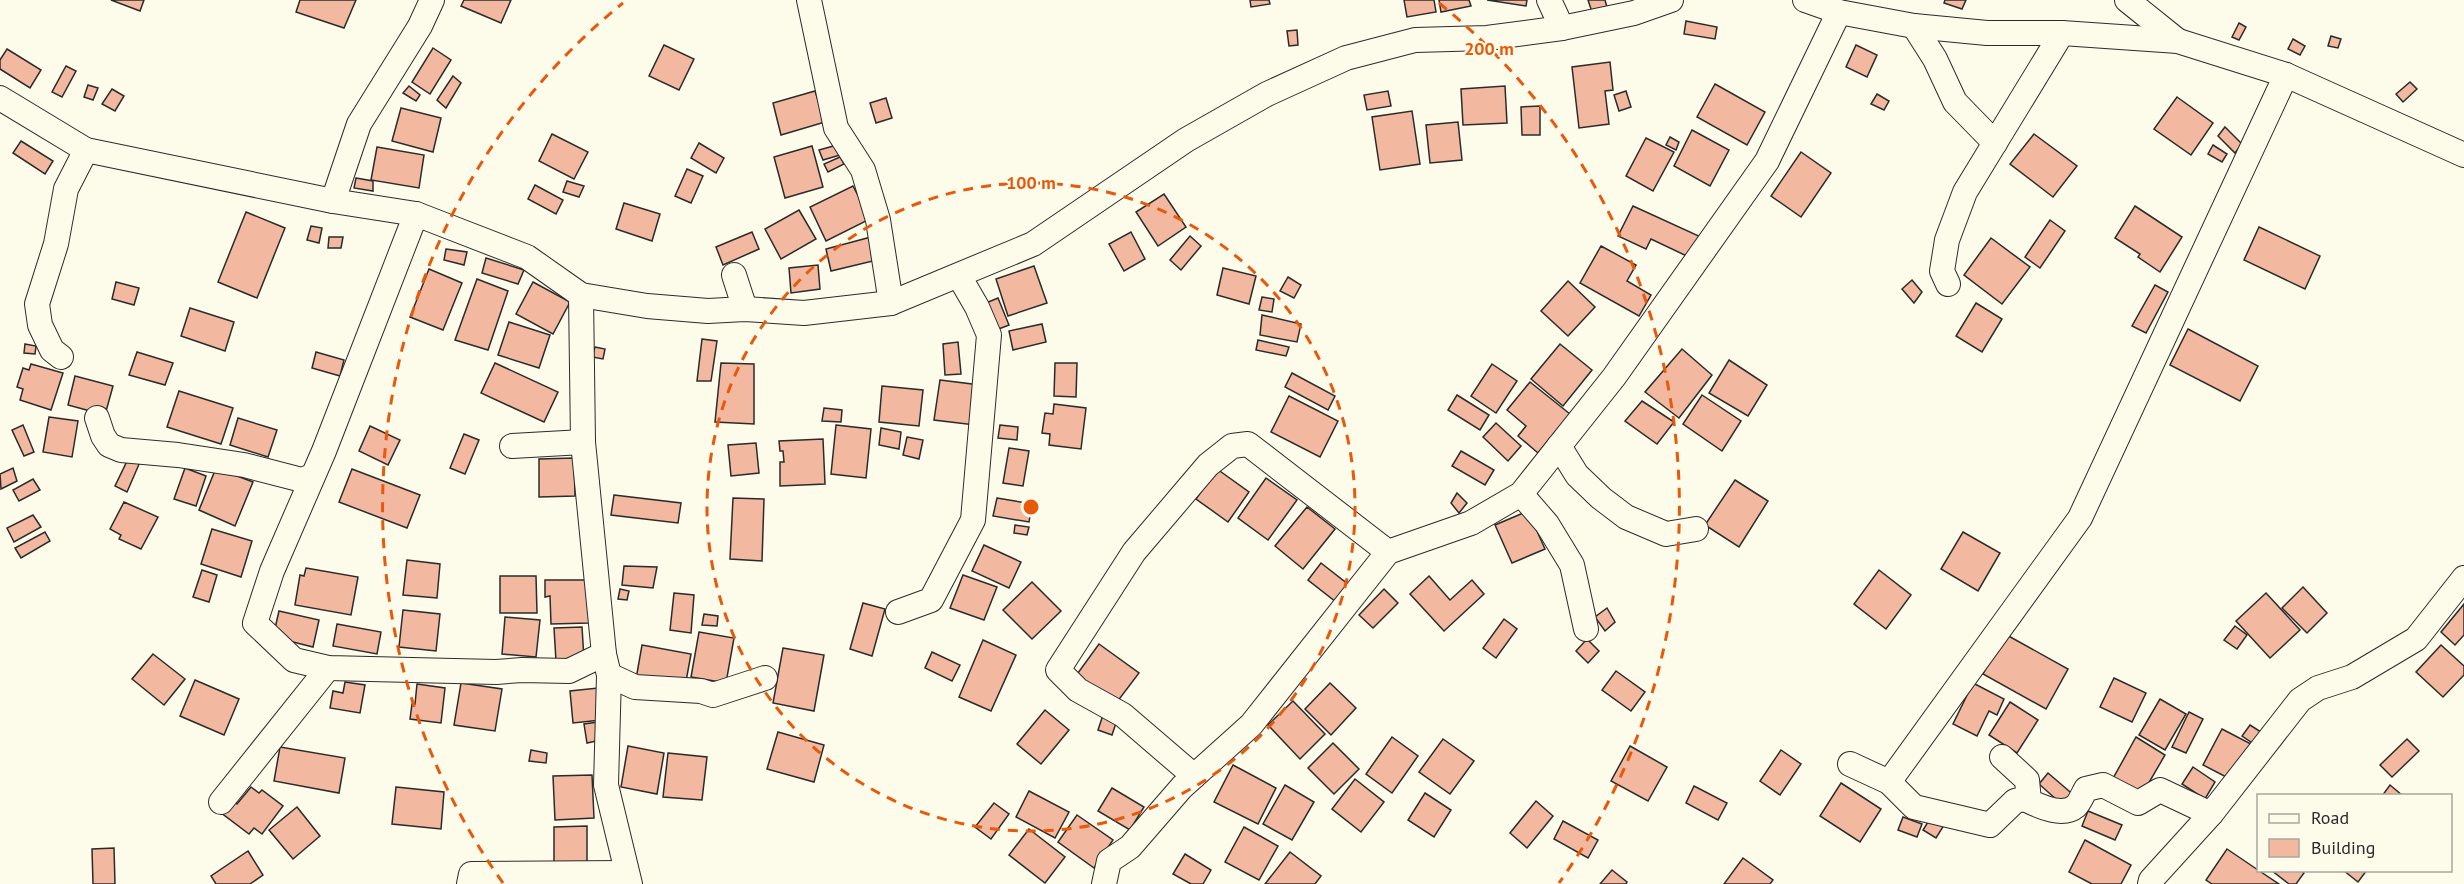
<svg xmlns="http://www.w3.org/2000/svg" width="2464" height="884" viewBox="0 0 2464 884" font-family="'PT Sans',sans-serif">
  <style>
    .building { fill: #f2b8a0; stroke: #2b2b2b; stroke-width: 1.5 }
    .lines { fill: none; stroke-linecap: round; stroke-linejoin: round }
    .minor-casing { stroke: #2b2b2b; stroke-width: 26 }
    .minor { stroke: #fdfbea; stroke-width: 24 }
    .ring { fill: none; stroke: #e8590c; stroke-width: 3; stroke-dasharray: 10 8 }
    .centre { fill: #e8590c; stroke: #fdfbea; stroke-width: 3 }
    .ring-label { font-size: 18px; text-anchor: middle; font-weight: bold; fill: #e8590c; stroke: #fdfbea; stroke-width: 4.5; stroke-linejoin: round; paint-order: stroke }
  </style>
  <rect width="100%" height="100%" fill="#fdfbea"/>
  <g class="building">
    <path d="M111,0H144L140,11Z"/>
    <path d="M300,0H356L344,28L296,12Z"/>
    <path d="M464,0H511L501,23L461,6Z"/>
    <path d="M1250,0H1269L1270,4L1251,7Z"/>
    <path d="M1404,0H1434L1436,12L1407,17Z"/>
    <path d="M1439,0H1469L1471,6L1441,12Z"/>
    <path d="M1487,0H1527L1526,6Z"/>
    <path d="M1588,0H1605L1607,7L1592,12Z"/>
    <path d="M1945,0H1966L1962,9L1944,3Z"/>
    <path d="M1686,21L1717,27L1715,39L1684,34Z"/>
    <path d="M2239,23L2246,27L2239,40L2232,37Z"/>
    <path d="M1297,30L1298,45L1289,46L1287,31Z"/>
    <path d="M2331,36L2341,39L2338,48L2328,46Z"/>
    <path d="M2293,39L2305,46L2300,55L2288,49Z"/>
    <path d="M664,45L694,59L679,90L649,76Z"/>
    <path d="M1856,45L1877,55L1867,77L1846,67Z"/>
    <path d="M433,48L451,60L430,94L412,82Z"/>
    <path d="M7,49L41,70L30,88L0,69V60Z"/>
    <path d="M1610,62L1613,90L1605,91L1609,124L1579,128L1572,67Z"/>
    <path d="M66,66L76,71L62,97L52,92Z"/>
    <path d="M453,76L461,83L446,108L437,100Z"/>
    <path d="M2410,82L2417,89L2403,102L2396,94Z"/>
    <path d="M1715,84L1765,112L1747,145L1697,117Z"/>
    <path d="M88,85L98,88L93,100L84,97Z"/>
    <path d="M409,86L420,95L416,101L403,93Z"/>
    <path d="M1505,86L1507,123L1463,125L1461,89Z"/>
    <path d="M112,89L124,96L115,111L102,104Z"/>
    <path d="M815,91L825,122L781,135L773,103Z"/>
    <path d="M1388,91L1391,106L1367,110L1364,95Z"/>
    <path d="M1626,91L1631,107L1619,111L1614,95Z"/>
    <path d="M1877,94L1889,101L1884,110L1871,104Z"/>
    <path d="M2177,97L2213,123L2191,155L2154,129Z"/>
    <path d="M886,98L892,118L876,123L870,103Z"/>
    <path d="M1540,106V135H1522L1521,107Z"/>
    <path d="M401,108L441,118L433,152L392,141Z"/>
    <path d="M1412,111L1420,164L1380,170L1372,117Z"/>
    <path d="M1458,122L1462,160L1430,163L1426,125Z"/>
    <path d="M2225,127L2242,144L2235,153L2218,136Z"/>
    <path d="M1692,130L1729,150L1710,186L1674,166Z"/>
    <path d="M552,134L588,152L574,179L539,161Z"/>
    <path d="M2034,134L2077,166L2053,197L2010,164Z"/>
    <path d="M1670,137L1679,142L1676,150L1666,145Z"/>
    <path d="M1646,138L1674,152L1653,191L1626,176Z"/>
    <path d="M21,141L53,161L45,174L13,153Z"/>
    <path d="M699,143L724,158L716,173L691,158Z"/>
    <path d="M837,145L840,155L823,160L819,150Z"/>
    <path d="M2213,145L2227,154L2222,162L2208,154Z"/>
    <path d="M812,146L823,187L785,198L774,157Z"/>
    <path d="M377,147L424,155L419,188L371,180Z"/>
    <path d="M1801,152L1831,173L1801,217L1771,196Z"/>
    <path d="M840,157L844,164L828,172L824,164Z"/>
    <path d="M687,169L703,176L691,203L675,196Z"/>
    <path d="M356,178L373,181V191L354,188Z"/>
    <path d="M567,181L584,186L579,197L563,192Z"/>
    <path d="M535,185L563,200L556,214L528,199Z"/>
    <path d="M853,186L870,219L826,241L810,207Z"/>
    <path d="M1164,194L1186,227L1158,246L1136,212Z"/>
    <path d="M624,203L660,214L652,241L616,229Z"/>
    <path d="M1633,206L1701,237L1691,258L1651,239L1646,249L1618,236Z"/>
    <path d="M2135,206L2182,237L2160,272L2138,257L2140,254L2115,238Z"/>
    <path d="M799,210L816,239L781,259L765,229Z"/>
    <path d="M246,212L285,228L257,298L218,282Z"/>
    <path d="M2050,220L2065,231L2040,268L2025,257Z"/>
    <path d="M311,226L322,228L319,243L307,240Z"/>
    <path d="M2259,227L2320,256L2305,289L2244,260Z"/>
    <path d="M752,232L759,249L723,265L716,247Z"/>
    <path d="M1131,232L1145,259L1124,271L1109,244Z"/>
    <path d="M1190,236L1201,246L1181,270L1170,260Z"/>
    <path d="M329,237H343L341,248H328Z"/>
    <path d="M871,237L877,260L831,271L826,249Z"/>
    <path d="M1991,238L2030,267L2002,304L1964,275Z"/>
    <path d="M1601,246L1636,265L1627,281L1651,295L1639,316L1580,283Z"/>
    <path d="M446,249L467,252L464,265L444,260Z"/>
    <path d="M486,258L524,270L518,284L482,273Z"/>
    <path d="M818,265L820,289L791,293L789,268Z"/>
    <path d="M1034,266L1047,303L1008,316L996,279Z"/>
    <path d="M1223,268L1256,276L1249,304L1217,295Z"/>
    <path d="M429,269L462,283L443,330L410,317Z"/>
    <path d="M1288,277L1301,285L1294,298L1280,291Z"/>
    <path d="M477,279L508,291L488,350L455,340Z"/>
    <path d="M1912,280L1922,292L1914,303L1902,289Z"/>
    <path d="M1568,281L1595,307L1568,336L1541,311Z"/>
    <path d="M116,282L139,288L134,305L112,299Z"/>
    <path d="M533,282L570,302L553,334L516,314Z"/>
    <path d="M2155,285L2168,292L2146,333L2132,326Z"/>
    <path d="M1262,297L1274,299L1272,312L1259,310Z"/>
    <path d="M998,298L1009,325L996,330L986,303Z"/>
    <path d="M1976,303L2002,319L1982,352L1956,336Z"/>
    <path d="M190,308L234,322L225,351L181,336Z"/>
    <path d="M1262,315L1301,324L1297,342L1260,335Z"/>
    <path d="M509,322L550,335L539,368L498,355Z"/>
    <path d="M1042,324L1046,342L1013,350L1009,331Z"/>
    <path d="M2188,329L2258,366L2240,401L2170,365Z"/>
    <path d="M702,339L717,341L711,381H697Z"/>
    <path d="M1258,340L1289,347L1286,356L1256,350Z"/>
    <path d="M958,342L961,374L945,375L943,344Z"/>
    <path d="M25,344L36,346L35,354L24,353Z"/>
    <path d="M1560,344L1592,370L1563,406L1531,379Z"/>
    <path d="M595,347L605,349L603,359L592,357Z"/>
    <path d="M1682,349L1712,375L1679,418L1645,392Z"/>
    <path d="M137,352L173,363L165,385L129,375Z"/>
    <path d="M316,352L344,360L340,376L312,368Z"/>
    <path d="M1729,360L1767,385L1748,416L1709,393Z"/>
    <path d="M495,363L558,392L544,422L481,393Z"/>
    <path d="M721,363L754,364V424L715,422Z"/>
    <path d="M1055,363H1077L1076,397L1054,396Z"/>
    <path d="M31,364L63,373L51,410L20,400L23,389L17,387L23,368L29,370Z"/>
    <path d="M1492,364L1517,381L1496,413L1471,396Z"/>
    <path d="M1292,373L1335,396L1328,410L1285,387Z"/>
    <path d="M75,376L113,386L105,415L68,405Z"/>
    <path d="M940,380L980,385L975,425L934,420Z"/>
    <path d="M1530,382L1570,414L1538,453L1518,436L1526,426L1507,410Z"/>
    <path d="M882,386L923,390L919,426L879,422Z"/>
    <path d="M179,391L233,408L221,444L167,427Z"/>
    <path d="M1457,395L1489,415L1480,430L1448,410Z"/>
    <path d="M1702,395L1741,421L1722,451L1683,424Z"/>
    <path d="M1289,396L1338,421L1320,457L1271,432Z"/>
    <path d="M1642,401L1674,422L1657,444L1625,421Z"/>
    <path d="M1054,404L1086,408L1081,449L1049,445L1050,434L1042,433L1045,413L1053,414Z"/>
    <path d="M824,408L842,410L841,422L822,421Z"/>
    <path d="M49,417L78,421L72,457L43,452Z"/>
    <path d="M238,418L277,430L268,457L230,445Z"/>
    <path d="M1496,423L1521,446L1508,461L1483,437Z"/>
    <path d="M23,425L34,452L24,456L12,430Z"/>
    <path d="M836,425L871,429L866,478L831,474Z"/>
    <path d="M1000,425L1018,427L1017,440L998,438Z"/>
    <path d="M370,426L400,440L388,465L359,451Z"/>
    <path d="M881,428L901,432L899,449L879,445Z"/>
    <path d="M464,434L479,440L465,474L450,468Z"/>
    <path d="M907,437L923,440L919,459L903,455Z"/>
    <path d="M823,439L825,484L780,486V462H784L783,451H780L779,441Z"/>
    <path d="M756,443L759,473L731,476L728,445Z"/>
    <path d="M1009,448L1029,451L1023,486L1003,483Z"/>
    <path d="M1461,451L1494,470L1485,485L1452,466Z"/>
    <path d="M129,457L140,462L127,492L115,486Z"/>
    <path d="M574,458L575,496L539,497V459Z"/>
    <path d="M13,468L17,481L1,489L0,474Z"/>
    <path d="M185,468L206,476L196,506L174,499Z"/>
    <path d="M216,468L253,482L235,526L199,510Z"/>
    <path d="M352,469L420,495L407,528L339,502Z"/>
    <path d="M1217,469L1249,492L1228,522L1196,499Z"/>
    <path d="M1266,478L1297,500L1268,540L1238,518Z"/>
    <path d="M33,479L40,490L19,501L13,490Z"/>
    <path d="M1735,480L1768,501L1739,547L1705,525Z"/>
    <path d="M1457,493L1467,503L1459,513L1451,503Z"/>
    <path d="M614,495L681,503L678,523L611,515Z"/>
    <path d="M733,498L764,499L762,561L730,559Z"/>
    <path d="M997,498L1032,504L1029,522L993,516Z"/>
    <path d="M124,502L158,517L141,549L119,539L121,535L110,529Z"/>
    <path d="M1307,507L1335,529L1303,569L1275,546Z"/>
    <path d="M1528,511L1545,549L1512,563L1495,525Z"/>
    <path d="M33,515L41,527L14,542L7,528Z"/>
    <path d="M1015,525L1029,527L1027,535L1014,533Z"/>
    <path d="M212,529L252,541L241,577L201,564Z"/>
    <path d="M45,532L50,541L21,558L15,548Z"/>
    <path d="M1963,532L2000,553L1978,591L1941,569Z"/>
    <path d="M984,545L1021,562L1009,588L972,571Z"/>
    <path d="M407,560L440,564L437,598L403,595Z"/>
    <path d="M1321,563L1349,585L1336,602L1308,580Z"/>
    <path d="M624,566L657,567L653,588L622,585Z"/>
    <path d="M306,568L358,577L351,615L295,605L300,575L304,576Z"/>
    <path d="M202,570L217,575L209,602L193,597Z"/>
    <path d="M1879,570L1911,595L1886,629L1854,604Z"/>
    <path d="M963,575L997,587L984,620L950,608Z"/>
    <path d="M500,576H536L537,613H500Z"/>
    <path d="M1429,576L1450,600L1472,580L1484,594L1444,631L1410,594Z"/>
    <path d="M545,580H588L589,623L551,624L550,596L545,597Z"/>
    <path d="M1032,582L1061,611L1032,639L1003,610Z"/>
    <path d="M2303,587L2327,613L2307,633L2282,608Z"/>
    <path d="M620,589L629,591L627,600L618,599Z"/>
    <path d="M1384,589L1398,603L1373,628L1359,615Z"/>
    <path d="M674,593L694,595L691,633L670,630Z"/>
    <path d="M2266,593L2300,630L2270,658L2236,621Z"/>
    <path d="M863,603L885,609L872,656L850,649Z"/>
    <path d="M2464,604V635L2455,645L2441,632Z"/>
    <path d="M1607,608L1615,622L1605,631L1595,617Z"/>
    <path d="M403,610L440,614L436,651L399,647Z"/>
    <path d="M279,611L319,620L313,647L273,637Z"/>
    <path d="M704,614L718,616L717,626L702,625Z"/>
    <path d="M505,617L540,620L536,657L502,654Z"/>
    <path d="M1504,619L1517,629L1496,658L1483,648Z"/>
    <path d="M337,624L381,632L377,654L333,646Z"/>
    <path d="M2235,626L2247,635L2237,649L2224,640Z"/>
    <path d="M582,627L584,659L556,661L554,628Z"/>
    <path d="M699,632L734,638L726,683L691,677Z"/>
    <path d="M2005,634L2068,669L2046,709L1983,674Z"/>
    <path d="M1587,639L1599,651L1588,663L1576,651Z"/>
    <path d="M983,640L1016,655L991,711L959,697Z"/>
    <path d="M1099,644L1139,673L1114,706L1075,677Z"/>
    <path d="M642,645L691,654L685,687L636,679Z"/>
    <path d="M2441,645L2464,666V675L2443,697L2416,672Z"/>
    <path d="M783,648L824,655L814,711L773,703Z"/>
    <path d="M932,652L960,665L952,681L925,668Z"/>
    <path d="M153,654L185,679L164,705L132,679Z"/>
    <path d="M1616,671L1645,692L1631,711L1602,690Z"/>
    <path d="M2114,678L2146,693L2132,722L2100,707Z"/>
    <path d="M195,680L239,699L224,735L180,716Z"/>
    <path d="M345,682L365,685L360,713L330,708L333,691L343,693Z"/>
    <path d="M461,683L502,689L495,731L454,725Z"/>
    <path d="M1330,683L1356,708L1331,735L1305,709Z"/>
    <path d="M1973,683L2004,699L1997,715L1989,711L1977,736L1953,724Z"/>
    <path d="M417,684L445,688L441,723L410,719L412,704H415Z"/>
    <path d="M598,688L601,720L573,723L570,691Z"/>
    <path d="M2160,699L2186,714L2165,750L2139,735Z"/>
    <path d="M1293,701L1325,734L1300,759L1268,725Z"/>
    <path d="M2010,702L2038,720L2017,753L1989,735Z"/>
    <path d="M1045,710L1069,730L1041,764L1017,744Z"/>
    <path d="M2189,712L2203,719L2186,753L2172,747Z"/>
    <path d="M1103,715L1117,720L1112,735L1098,730Z"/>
    <path d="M598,722L601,740L587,743L584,724Z"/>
    <path d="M2250,725L2261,732L2254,744L2242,736Z"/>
    <path d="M2222,729L2251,744L2232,780L2203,765Z"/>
    <path d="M778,732L824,745L814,782L767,769Z"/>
    <path d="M1392,737L1418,756L1392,793L1366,774Z"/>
    <path d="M2136,737L2165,755L2140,798L2111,782Z"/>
    <path d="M1443,739L1474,761L1450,794L1419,772Z"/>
    <path d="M2407,739L2419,751L2392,777L2380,765Z"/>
    <path d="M1333,743L1359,769L1334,794L1308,768Z"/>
    <path d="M628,746L664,753L657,794L621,787Z"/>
    <path d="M1630,746L1667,767L1648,801L1611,781Z"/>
    <path d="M280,747L345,758L339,793L274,781Z"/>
    <path d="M531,750L547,753L546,763L529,761Z"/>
    <path d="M1781,750L1801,764L1780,795L1760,781Z"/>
    <path d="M668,753L707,757L702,800L663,797Z"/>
    <path d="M1233,765L1276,788L1258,824L1214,802Z"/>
    <path d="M2193,767L2215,782L2205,799L2182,784Z"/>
    <path d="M2048,773L2076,797L2066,808L2039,784Z"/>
    <path d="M592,775L594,818L555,820L553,776Z"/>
    <path d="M1355,779L1384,802L1361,832L1332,809Z"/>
    <path d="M1841,783L1881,809L1860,842L1820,816Z"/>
    <path d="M1285,785L1314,802L1292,840L1263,824Z"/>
    <path d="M2390,785L2403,796H2382Z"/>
    <path d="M1694,786L1727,803L1718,820L1686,803Z"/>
    <path d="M251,787L259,793L262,790L283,806L262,834L254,828L249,834L220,812L230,799L237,804Z"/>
    <path d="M396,787L444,792L441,829L392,824Z"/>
    <path d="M1112,788L1144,807L1130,830L1098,811Z"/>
    <path d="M1029,791L1069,812L1055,838L1016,817Z"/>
    <path d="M1425,793L1451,810L1434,837L1408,820Z"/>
    <path d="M1536,801L1553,816L1527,848L1510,833Z"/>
    <path d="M994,803L1009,814L991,839L975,827Z"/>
    <path d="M297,807L320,836L293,859L269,830Z"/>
    <path d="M2088,811L2122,825L2115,840L2082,826Z"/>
    <path d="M1933,814L1946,822L1936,838L1923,830Z"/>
    <path d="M1077,815L1113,840L1094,868L1058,842Z"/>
    <path d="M1903,817L1922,824L1917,837L1898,830Z"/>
    <path d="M1563,821L1598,840L1588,858L1554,839Z"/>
    <path d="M587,826V866L554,867V827Z"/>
    <path d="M1244,827L1278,846L1259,880L1225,862Z"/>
    <path d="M1029,829L1065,857L1045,883L1009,855Z"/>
    <path d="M2085,840L2131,865L2121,884H2092L2069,872Z"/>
    <path d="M114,848L115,884H93L92,849Z"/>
    <path d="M2227,849L2258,870L2279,884H2212L2206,880Z"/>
    <path d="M248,851L263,875L250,884H216L211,876Z"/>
    <path d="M1290,852L1321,876L1315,884H1265Z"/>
    <path d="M1185,854L1211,870L1203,884H1191L1173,874Z"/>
    <path d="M1743,858L1773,880L1770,884H1724Z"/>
    <path d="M1612,870L1627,882L1626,884H1600Z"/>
    <path d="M2271,870H2300L2304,873L2296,884H2289Z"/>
    <path d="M2343,870H2367L2358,882Z"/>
  </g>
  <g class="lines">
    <defs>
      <g id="minor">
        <path d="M809,0L836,128L863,170L878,220L891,303"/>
        <path d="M1549,0L1562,28"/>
        <path d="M1805,0L1839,12L1914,26L1987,33H2062L2178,41L2286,75L2464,155"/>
        <path d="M2127,0L2178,41"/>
        <path d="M1914,26L1935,59L1955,102L1995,143"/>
        <path d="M0,98L86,150L333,201L416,214L527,257L581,295L647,306L708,311L745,309L804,313L891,303L1033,244L1186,140L1267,94L1346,58L1415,40L1487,38L1562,28L1634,13L1671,0"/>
        <path d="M333,201L359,124L420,26L432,0"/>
        <path d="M416,214L324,451L272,571L255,623L294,660L328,668L496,672L522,670L569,671L604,654"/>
        <path d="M734,275L745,309"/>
        <path d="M1948,284L1942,271L1947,240L1965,192L2062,33"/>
        <path d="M581,295L583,442L604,654L609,675L606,785L630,884"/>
        <path d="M61,357L52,350L40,325L37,304L56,244L66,189L86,150"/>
        <path d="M97,418L103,436L109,445L121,450L178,455L244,465L302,480L312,476"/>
        <path d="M512,446L583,442"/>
        <path d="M1559,446L1577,475L1601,498L1626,517L1666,534L1696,529"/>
        <path d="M1521,494L1547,524L1572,565L1586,629"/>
        <path d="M898,612L931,600L973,520L989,335L977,307L959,276"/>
        <path d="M609,675L635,687L701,691L713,695L765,678"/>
        <path d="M2002,757L2027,780L2029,801C2041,807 2063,817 2076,806C2080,802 2083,794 2086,789L2103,785L2138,803L2160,790L2211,814"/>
        <path d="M1850,764L1889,782L1914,807L1990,825L2015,801L2028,798"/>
        <path d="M1194,776L1123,715L1078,690L1058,670L1134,552L1208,465L1232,446L1248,444L1388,552"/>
        <path d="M1889,782L2080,518L2286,75"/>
        <path d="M221,802L328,668"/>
        <path d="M469,884L471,874L626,873"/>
        <path d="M1104,884L1109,861L1130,847L1182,787L1251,725L1388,552L1471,523L1521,494L1614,377L1767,161L1839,12"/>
        <path d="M2150,884L2151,880L2211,814L2300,700L2318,688L2352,677L2416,639L2464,578"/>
      </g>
    </defs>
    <use href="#minor" class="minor-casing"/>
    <use href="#minor" class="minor"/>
  </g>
  <g class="ring">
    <circle cx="1031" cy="507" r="324"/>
    <path d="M503 883A648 648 0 0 1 623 3M1439 3A648 648 0 0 1 1559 883"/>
  </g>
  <circle cx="1031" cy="507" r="9" class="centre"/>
  <g class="ring-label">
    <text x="1489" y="55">200 m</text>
    <text x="1031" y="189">100 m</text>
  </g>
  <rect x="2257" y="794" width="195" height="78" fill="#fdfbea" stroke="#a9a89e" stroke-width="1.5"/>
  <rect x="2269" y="814" width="30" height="9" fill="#fdfbea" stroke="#a9a89e" stroke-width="1.5"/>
  <text x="2311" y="824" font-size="18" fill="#2b2b2b">Road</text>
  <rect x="2269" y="839" width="30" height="18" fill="#f2b8a0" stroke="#a9a89e" stroke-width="1.5"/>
  <text x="2311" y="854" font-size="18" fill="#2b2b2b">Building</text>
</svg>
